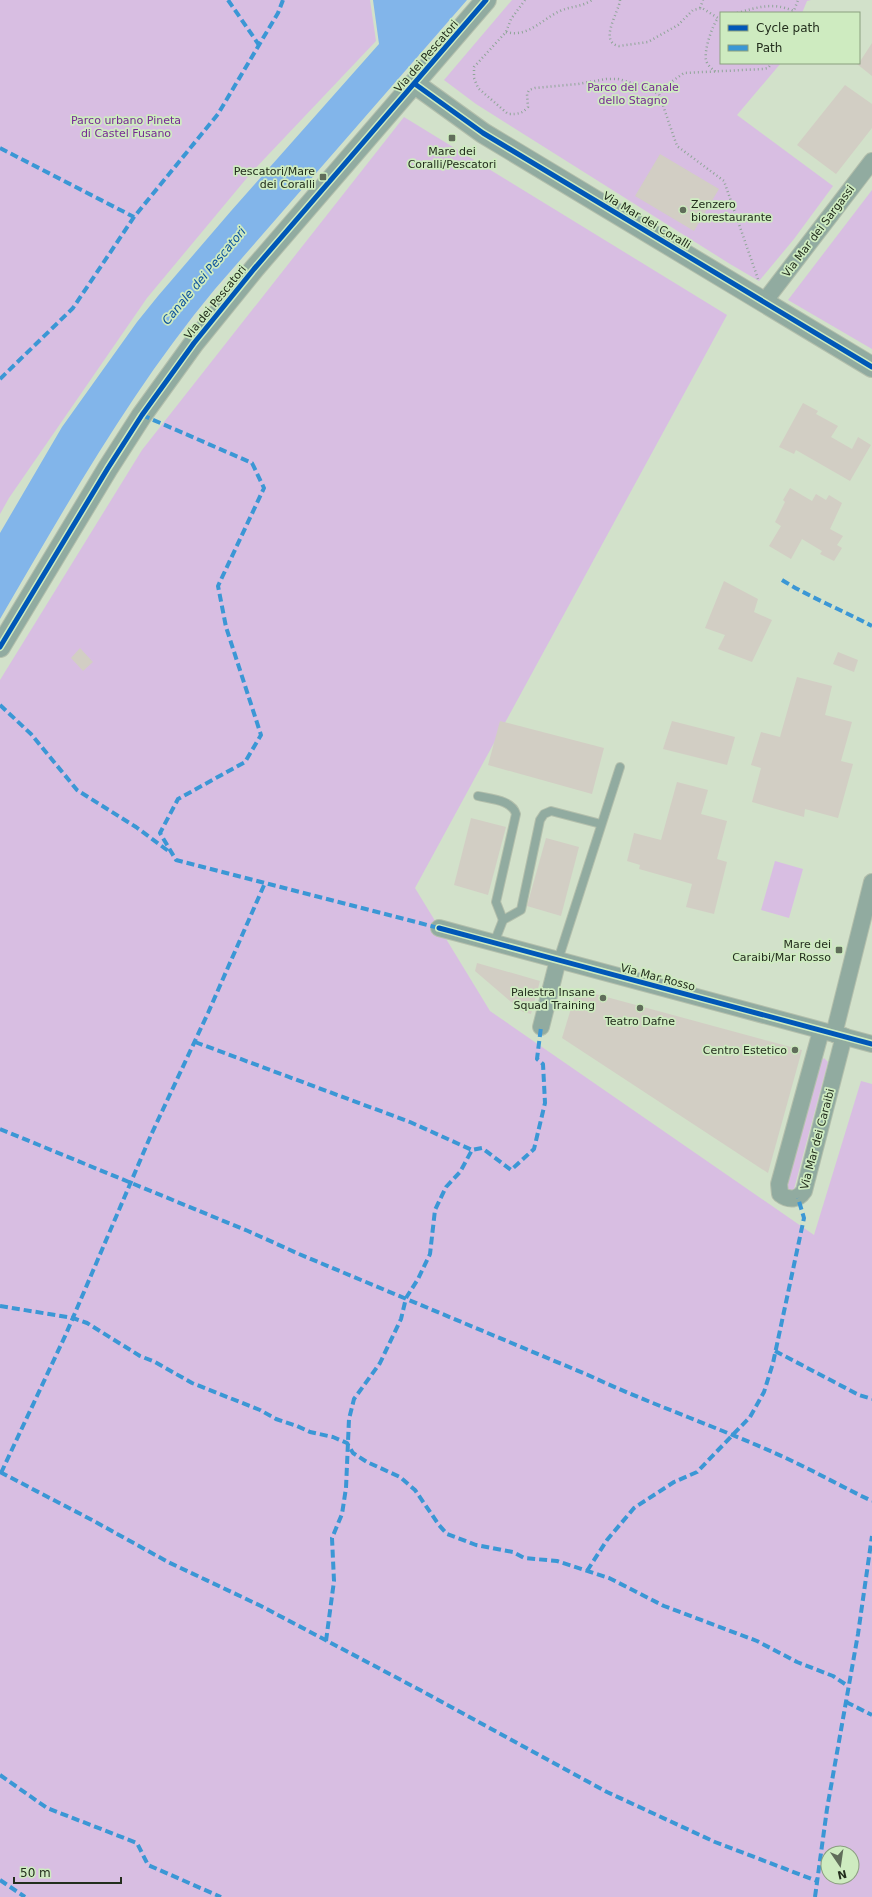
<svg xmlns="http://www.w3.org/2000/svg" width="872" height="1897" viewBox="0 0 872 1897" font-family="'DejaVu Sans',sans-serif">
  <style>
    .green { fill: #d8bee2; fill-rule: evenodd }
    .water { fill: #82b5ea }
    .building { fill: #d2cec4 }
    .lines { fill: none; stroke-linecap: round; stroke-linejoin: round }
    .service-casing { stroke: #b3bfac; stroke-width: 10 }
    .minor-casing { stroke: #b3bfac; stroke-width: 18 }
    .tertiary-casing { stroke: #b3bfac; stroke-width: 22 }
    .path { stroke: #8fa598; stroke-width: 2.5; stroke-dasharray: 1 3; stroke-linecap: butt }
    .service { stroke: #91aba0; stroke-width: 8 }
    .minor { stroke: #91aba0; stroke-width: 16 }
    .tertiary { stroke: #91aba0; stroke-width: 20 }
    .quiet { stroke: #3b97d5; stroke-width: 4; stroke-dasharray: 8 4; stroke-linecap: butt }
    .cycleway-casing { stroke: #ceebc0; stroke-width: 8 }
    .cycleway { stroke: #0057b8; stroke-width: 5 }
    .poi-dot { fill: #606d5a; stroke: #ceebc0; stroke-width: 1.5 }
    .labels { text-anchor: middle; stroke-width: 3.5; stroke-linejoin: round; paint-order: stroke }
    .street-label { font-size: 11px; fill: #232e1d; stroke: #ceebc0 }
    .park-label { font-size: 11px; fill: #762993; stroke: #ceebc0 }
    .poi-label { font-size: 11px; fill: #232e1d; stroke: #ceebc0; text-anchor: end }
    .water-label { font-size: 12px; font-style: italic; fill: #0c529d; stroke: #ceebc0 }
  </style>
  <rect width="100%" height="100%" fill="#d2e1ca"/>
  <g class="green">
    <path d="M0,0H370L376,41L251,173L147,298L9,498L0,514Z"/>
    <path d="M512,0H811L807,1L802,13H721V63H781L737,115L833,186L794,239L759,281L730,264L476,104L444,80Z"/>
    <path d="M404,117L727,315L415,888L490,1011L814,1235L861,1081L872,1084V1897H0V680L142,450ZM828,1853H852V1877H828Z"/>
    <path d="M872,190V349L788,300Z"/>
    <path d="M775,861L803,869L789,918L761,910Z"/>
    <path d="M824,1058L828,1062L794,1189L792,1191H788L787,1187L821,1061Z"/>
  </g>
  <path class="water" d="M373,0H467L215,289C131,390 66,506 0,619V533L62,427L137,322L158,296L231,211L379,44Z"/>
  <g class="building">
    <path d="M872,43V76L857,64L859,63Z"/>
    <path d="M845,85L872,104V128L836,174L797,145Z"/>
    <path d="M660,154L719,189L694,231L635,196Z"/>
    <path d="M803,403L818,411L816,414L838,426L831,437L852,449L858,437L871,445L850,481L796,450L794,454L779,447Z"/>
    <path d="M790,488L812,501L816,494L826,500L829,495L842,503L830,529L843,536L837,545L842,548L834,561L820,554L822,551L802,539L791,559L769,546L781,526L775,522L785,502L783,500Z"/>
    <path d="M724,581L758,599L754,612L772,620L752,662L718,649L725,635L705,628Z"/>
    <path d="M80,648L93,662L83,671L71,658Z"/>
    <path d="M838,652L858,660L854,672L833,664Z"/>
    <path d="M797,677L832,686L825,715L852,722L841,761L853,764L838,818L805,809L804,817L752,802L761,768L751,765L761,732L780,737Z"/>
    <path d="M500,721L604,748L592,794L488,765Z"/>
    <path d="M672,721L735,737L727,765L663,749Z"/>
    <path d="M677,782L708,790L701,814L727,821L717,859L727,862L714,914L686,907L692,884L639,869L640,865L627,861L634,833L661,840Z"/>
    <path d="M471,818L506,827L488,895L454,885Z"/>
    <path d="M546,838L579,847L561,916L527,906Z"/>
    <path d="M477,963L540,981L531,1014L523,1012L475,971Z"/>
    <path d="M577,989L802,1050L768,1173L562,1038Z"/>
  </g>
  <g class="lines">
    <defs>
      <g id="service">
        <path d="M478,796C491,799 512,800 516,814L496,902L503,920"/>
        <path d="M494,943L503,920L521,910L540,820L544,814L551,811L601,824"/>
        <path d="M558,960L620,767"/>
      </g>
      <g id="minor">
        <path d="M764,302L872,161"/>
        <path d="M439,928L872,1044"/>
        <path d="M541,1027L558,960"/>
        <path d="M821,1031L779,1184L780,1194C789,1201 798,1200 804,1191L844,1036"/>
        <path d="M834,1034L872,882"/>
      </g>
      <g id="tertiary">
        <path d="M415,84L483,133L872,367"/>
        <path d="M0,647L108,468L142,415L194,343L254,269L486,0"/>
      </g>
    </defs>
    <use href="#service" class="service-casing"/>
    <use href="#minor" class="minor-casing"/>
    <use href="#tertiary" class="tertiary-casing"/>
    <g class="path">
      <path d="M525,0L511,19L506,32L474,67V78L478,88L508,114C518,114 522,114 528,107L527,94L529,90L535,88L578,84L606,79H618L636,84L659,94"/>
      <path d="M620,0C619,12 598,42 619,46L648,42L678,25L693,10L702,8L718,18C712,26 704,50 706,60C707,65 712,69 716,72"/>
      <path d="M700,8L703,0"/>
      <path d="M737,13C759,7 772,2 794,11"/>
      <path d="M793,13L798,0"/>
      <path d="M506,32C528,38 542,19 560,11C571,6 582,7 592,0"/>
      <path d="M758,279L724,181L677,146L659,94L671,82L684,73L763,69L768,68L772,63"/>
    </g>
    <use href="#service" class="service"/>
    <use href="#minor" class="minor"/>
    <use href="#tertiary" class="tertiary"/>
    <g class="quiet">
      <path d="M228,0L259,45"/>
      <path d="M0,148L134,217"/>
      <path d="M0,379L73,308L134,217L218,114L278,13L283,0"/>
      <path d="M142,415L252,463L264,488L218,586L226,627L261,735L245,762L178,799L160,833L176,860L439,928"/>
      <path d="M782,580C811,598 842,610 872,626"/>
      <path d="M0,705L31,734L77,790L136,827L171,853"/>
      <path d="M195,1042L410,1122L472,1150"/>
      <path d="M0,1129L248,1231L299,1254L588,1375C654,1406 724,1429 790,1460C818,1473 844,1488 872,1501"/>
      <path d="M0,1306L73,1318L87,1323L140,1356L155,1362L192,1383L260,1410L276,1419L297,1426L310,1432L333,1437L347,1443L353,1453L367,1462L400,1477L415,1490L439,1525L447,1534L476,1545L513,1552L524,1558L557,1561L609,1578L664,1606L757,1641L797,1662L833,1676L848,1686"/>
      <path d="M775,1351L859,1395L872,1399"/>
      <path d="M0,1472L92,1520L168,1562L261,1606L420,1690L607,1792L715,1842L817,1881"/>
      <path d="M1,1473L66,1334L151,1135L208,1013L265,883"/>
      <path d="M587,1571L607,1540L634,1508L674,1482L697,1472L750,1417L764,1392L773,1363L804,1218L798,1198"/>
      <path d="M326,1641L334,1581L332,1538L342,1514L346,1488L349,1419L354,1399L380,1363L401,1319L406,1298L418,1279L430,1254L435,1210L446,1187L460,1172L472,1150L482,1148L511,1170L534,1149L545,1103L543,1064L537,1059L541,1027"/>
      <path d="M846,1702L872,1715"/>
      <path d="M0,1775L47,1808L137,1843L148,1865L221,1897"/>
      <path d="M0,1880L25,1897"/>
      <path d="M815,1897L827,1809L858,1634L872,1536"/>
    </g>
    <defs>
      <g id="cycleway">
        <path d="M415,84L483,133L872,367"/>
        <path d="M0,647L108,468L142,415L194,343L254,269L486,0"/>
        <path d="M439,928L872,1044"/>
      </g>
    </defs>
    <use href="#cycleway" class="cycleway-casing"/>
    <use href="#cycleway" class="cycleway"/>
  </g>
  <g class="poi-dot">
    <rect x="448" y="134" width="8" height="8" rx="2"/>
    <rect x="319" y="173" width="8" height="8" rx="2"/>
    <circle cx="683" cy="210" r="4"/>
    <rect x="835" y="946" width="8" height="8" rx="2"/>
    <circle cx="603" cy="998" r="4"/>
    <circle cx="640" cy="1008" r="4"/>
    <circle cx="795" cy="1050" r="4"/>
  </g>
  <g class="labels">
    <g class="street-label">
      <text transform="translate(426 56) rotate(-49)" y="4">Via dei Pescatori</text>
      <text transform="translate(647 220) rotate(31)" y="4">Via Mar dei Coralli</text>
      <text transform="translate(818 231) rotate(-53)" y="4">Via Mar dei Sargassi</text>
      <text transform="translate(215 302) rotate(-51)" y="4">Via dei Pescatori</text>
      <text transform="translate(658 977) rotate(15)" y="4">Via Mar Rosso</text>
      <text transform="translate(817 1139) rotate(-75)" y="4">Via Mar dei Caraibi</text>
    </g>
    <g class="park-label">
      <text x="633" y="91">Parco del Canale<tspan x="633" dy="13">dello Stagno</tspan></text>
      <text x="126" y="124">Parco urbano Pineta<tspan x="126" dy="13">di Castel Fusano</tspan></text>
    </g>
    <g class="poi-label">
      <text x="452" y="155" text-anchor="middle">Mare dei<tspan x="452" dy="13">Coralli/Pescatori</tspan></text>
      <text x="315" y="175">Pescatori/Mare<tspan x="315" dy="13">dei Coralli</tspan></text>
      <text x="691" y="208" text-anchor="start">Zenzero<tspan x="691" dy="13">biorestaurante</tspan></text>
      <text x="831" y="948">Mare dei<tspan x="831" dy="13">Caraibi/Mar Rosso</tspan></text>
      <text x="595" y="996">Palestra Insane<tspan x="595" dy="13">Squad Training</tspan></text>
      <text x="640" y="1025" text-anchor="middle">Teatro Dafne</text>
      <text x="787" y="1054">Centro Estetico</text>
    </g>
    <g class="water-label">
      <text transform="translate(204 276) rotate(-50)" y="4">Canale dei Pescatori</text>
    </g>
  </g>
  <rect x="720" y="12" width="140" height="52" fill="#ceebc0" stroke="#8a9f7f"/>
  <rect x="728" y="25" width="20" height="6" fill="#0057b8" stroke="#8a9f7f"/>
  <text x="756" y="32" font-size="12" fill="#232e1d">Cycle path</text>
  <rect x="728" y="45" width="20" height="6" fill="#3b97d5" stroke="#8a9f7f"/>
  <text x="756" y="52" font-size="12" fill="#232e1d">Path</text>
  <g transform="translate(840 1865) rotate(167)"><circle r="19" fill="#ceebc0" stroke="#8a9f7f"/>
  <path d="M0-3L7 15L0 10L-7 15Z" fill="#606d5a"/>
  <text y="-6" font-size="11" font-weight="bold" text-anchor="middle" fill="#232e1d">N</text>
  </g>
  <path d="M14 1877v6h107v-6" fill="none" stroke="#232e1d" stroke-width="2"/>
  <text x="20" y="1877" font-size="12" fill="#232e1d" stroke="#ceebc0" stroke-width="3" paint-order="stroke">50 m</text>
</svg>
